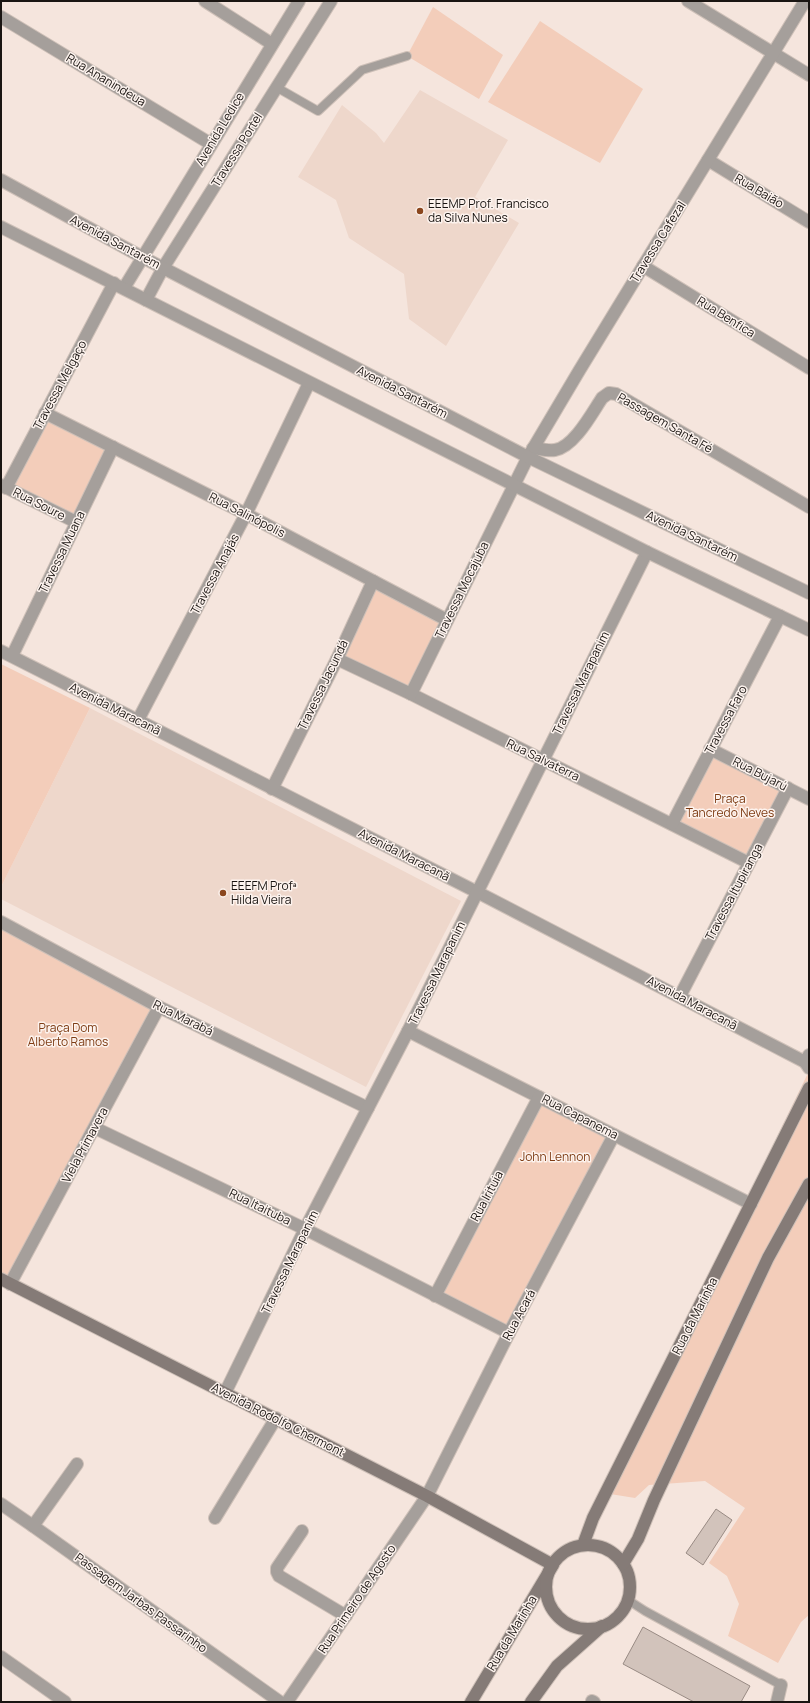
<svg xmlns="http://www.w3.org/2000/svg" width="810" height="1703" viewBox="0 0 810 1703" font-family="Manrope,sans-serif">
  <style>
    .built { fill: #eed7cb }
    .green { fill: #f3cdba }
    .building { fill: #d2c3bb; stroke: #998b84 }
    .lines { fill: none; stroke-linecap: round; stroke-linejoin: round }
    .service-casing { stroke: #cec0b8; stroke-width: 10 }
    .minor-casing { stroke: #cec0b8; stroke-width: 14 }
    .tertiary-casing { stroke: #cec0b8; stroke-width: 14 }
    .secondary-casing { stroke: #cec0b8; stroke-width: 14 }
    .service { stroke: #a59f9b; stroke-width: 8 }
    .minor { stroke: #a59f9b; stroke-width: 12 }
    .tertiary { stroke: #a59f9b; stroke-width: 12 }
    .secondary { stroke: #857b77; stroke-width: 12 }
    .poi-dot { fill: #8b461d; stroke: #fdf3ee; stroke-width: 1.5 }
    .labels { text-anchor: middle; stroke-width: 3; stroke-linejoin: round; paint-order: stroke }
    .street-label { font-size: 12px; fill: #1a1512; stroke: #fdf3ee }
    .poi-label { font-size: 12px; fill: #1a1512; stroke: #fdf3ee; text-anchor: start }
    .park-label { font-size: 12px; fill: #7e3c14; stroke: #fdf3ee }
  </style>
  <rect width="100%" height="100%" fill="#f5e5dd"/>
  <g class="built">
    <path d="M420,90L508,140L475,197L519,223L446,346L409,319L404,274L349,238L336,200L298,177L342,105L376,133L384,143Z"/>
    <path d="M90,708L461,901L366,1087L1,899V887Z"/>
  </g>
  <g class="green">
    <path d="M433,7L503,55L479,99L407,56Z"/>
    <path d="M540,21L643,89L600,163L488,102Z"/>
    <path d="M45,413L113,447L76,522L6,488Z"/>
    <path d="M373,581L447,620L411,694L337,659Z"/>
    <path d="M1,664L90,708L1,887Z"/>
    <path d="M710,749L788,788L749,863L672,824Z"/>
    <path d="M1,922L159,1007L10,1284L1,1279Z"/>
    <path d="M809,1071V1615L801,1622L778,1663L728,1636L739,1604L727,1576L709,1563L745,1508L705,1481L649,1485L635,1498L604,1493Z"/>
    <path d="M539,1097L614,1135L509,1333L435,1296Z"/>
  </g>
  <g class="building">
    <path d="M716,1509L732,1520L703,1565L686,1553Z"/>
    <path d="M643,1627L750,1686L741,1702H694L623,1664Z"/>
  </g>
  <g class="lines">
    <defs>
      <g id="service">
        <path d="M276,87L318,111L362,70L407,56"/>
        <path d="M628,1600L645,1611L781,1685"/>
      </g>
      <g id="minor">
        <path d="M205,1L272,44"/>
        <path d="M688,1L809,75"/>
        <path d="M1,17L211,144"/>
        <path d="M708,160L809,222"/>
        <path d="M643,266L809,368"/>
        <path d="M124,288L299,1"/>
        <path d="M146,300L163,268L331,1"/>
        <path d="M45,413L246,514L447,620"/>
        <path d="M533,448C540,449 548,451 555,450C574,447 592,413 602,398L609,393L616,394L809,507"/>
        <path d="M1,485L76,522"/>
        <path d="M6,488L114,283"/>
        <path d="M1,651L477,892L805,1062"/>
        <path d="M12,656L113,447"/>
        <path d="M337,659L411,694L749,863"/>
        <path d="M411,694L528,457L579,371L805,1"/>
        <path d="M138,720L246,514L309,383"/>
        <path d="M710,749L809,799"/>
        <path d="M272,789L337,659L373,581"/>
        <path d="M672,824L780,616"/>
        <path d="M1,922L159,1007L368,1108"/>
        <path d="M680,996L788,788"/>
        <path d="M408,1031L751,1204"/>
        <path d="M95,1128L305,1229L509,1333"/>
        <path d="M10,1284L159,1007"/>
        <path d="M435,1296L539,1097"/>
        <path d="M225,1393L305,1229L408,1031L647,552"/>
        <path d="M1,1504L33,1526L280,1702"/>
        <path d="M215,1518L276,1418"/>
        <path d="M33,1526L77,1464"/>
        <path d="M302,1531L277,1568V1572L279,1576L346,1616"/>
        <path d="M1,1657L65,1702"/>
        <path d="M592,1701L594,1702"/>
        <path d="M287,1702L427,1496L509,1333L614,1135"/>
        <path d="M777,1702L781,1685"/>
      </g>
      <g id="tertiary">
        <path d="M1,180L142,257L528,457L809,593"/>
        <path d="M1,227L647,552L809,630"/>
        <path d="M809,1055L805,1062L809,1068"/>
      </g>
      <g id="secondary">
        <path d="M1,1279L427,1496L553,1565L471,1702"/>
        <path d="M583,1545L593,1518L809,1088"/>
        <circle cx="588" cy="1587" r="42"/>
        <path d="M623,1564L638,1539L654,1500L768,1258L809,1184"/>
        <path d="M531,1702L557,1666L602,1626"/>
      </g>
    </defs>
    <use href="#service" class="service-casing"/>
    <use href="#minor" class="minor-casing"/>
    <use href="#tertiary" class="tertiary-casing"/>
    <use href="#secondary" class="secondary-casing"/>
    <use href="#service" class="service"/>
    <use href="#minor" class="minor"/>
    <use href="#tertiary" class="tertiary"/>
    <use href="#secondary" class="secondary"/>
  </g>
  <g class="poi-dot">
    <circle cx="420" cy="211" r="4"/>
    <circle cx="223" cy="893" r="4"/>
  </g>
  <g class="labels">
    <g class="street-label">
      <text transform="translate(106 80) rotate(31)" y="4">Rua Ananindeua</text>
      <text transform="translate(220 129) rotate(-59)" y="4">Avenida Ledice</text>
      <text transform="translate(237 150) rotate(-58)" y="4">Travessa Portel</text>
      <text transform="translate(759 191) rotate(31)" y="4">Rua Baião</text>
      <text transform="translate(115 242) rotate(28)" y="4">Avenida Santarém</text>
      <text transform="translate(658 242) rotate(-58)" y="4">Travessa Cafezal</text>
      <text transform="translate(726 317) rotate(32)" y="4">Rua Benfica</text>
      <text transform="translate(60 385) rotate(-62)" y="4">Travessa Melgaço</text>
      <text transform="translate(402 392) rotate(27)" y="4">Avenida Santarém</text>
      <text transform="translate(665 423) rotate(30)" y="4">Passagem Santa Fé</text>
      <text transform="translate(39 504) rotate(27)" y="4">Rua Soure</text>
      <text transform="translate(247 515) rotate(27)" y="4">Rua Salinópolis</text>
      <text transform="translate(692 536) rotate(26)" y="4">Avenida Santarém</text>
      <text transform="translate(62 552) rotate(-64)" y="4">Travessa Muana</text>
      <text transform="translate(215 574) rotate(-62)" y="4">Travessa Anajás</text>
      <text transform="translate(462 590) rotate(-64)" y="4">Travessa Mocajuba</text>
      <text transform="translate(581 683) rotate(-64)" y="4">Travessa Marapanim</text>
      <text transform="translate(323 685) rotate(-64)" y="4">Travessa Jacundá</text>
      <text transform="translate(115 709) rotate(27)" y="4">Avenida Maracanã</text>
      <text transform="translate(726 720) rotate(-62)" y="4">Travessa Faro</text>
      <text transform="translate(543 760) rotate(26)" y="4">Rua Salvaterra</text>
      <text transform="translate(760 774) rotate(27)" y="4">Rua Bujarú</text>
      <text transform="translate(404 855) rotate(27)" y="4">Avenida Maracanã</text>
      <text transform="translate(734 892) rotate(-62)" y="4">Travessa Itupiranga</text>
      <text transform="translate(437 973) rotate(-64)" y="4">Travessa Marapanim</text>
      <text transform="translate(692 1003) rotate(28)" y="4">Avenida Maracanã</text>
      <text transform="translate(183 1018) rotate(26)" y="4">Rua Marabá</text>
      <text transform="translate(580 1117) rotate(27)" y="4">Rua Capanema</text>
      <text transform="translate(85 1145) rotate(-62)" y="4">Viela Primavera</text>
      <text transform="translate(487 1196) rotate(-62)" y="4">Rua Irituia</text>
      <text transform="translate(260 1207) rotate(26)" y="4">Rua Itaituba</text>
      <text transform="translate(290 1262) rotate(-64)" y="4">Travessa Marapanim</text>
      <text transform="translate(519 1315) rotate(-62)" y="4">Rua Acará</text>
      <text transform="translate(695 1316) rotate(-63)" y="4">Rua da Marinha</text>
      <text transform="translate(278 1420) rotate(27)" y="4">Avenida Rodolfo Chermont</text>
      <text transform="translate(357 1599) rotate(-56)" y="4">Rua Primeiro de Agosto</text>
      <text transform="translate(141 1603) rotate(36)" y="4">Passagem Jarbas Passarinho</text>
      <text transform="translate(512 1633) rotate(-59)" y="4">Rua da Marinha</text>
    </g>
    <g class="poi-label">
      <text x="428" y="208">EEEMP Prof. Francisco<tspan x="428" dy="14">da Silva Nunes</tspan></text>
      <text x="231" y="890">EEEFM Profª<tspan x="231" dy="14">Hilda Vieira</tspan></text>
    </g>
    <g class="park-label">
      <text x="730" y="803">Praça<tspan x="730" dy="14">Tancredo Neves</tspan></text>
      <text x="68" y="1032">Praça Dom<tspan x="68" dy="14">Alberto Ramos</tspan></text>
      <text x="555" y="1161">John Lennon</text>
    </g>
  </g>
  <rect width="810" height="1703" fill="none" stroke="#1a1512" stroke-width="4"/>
</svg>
